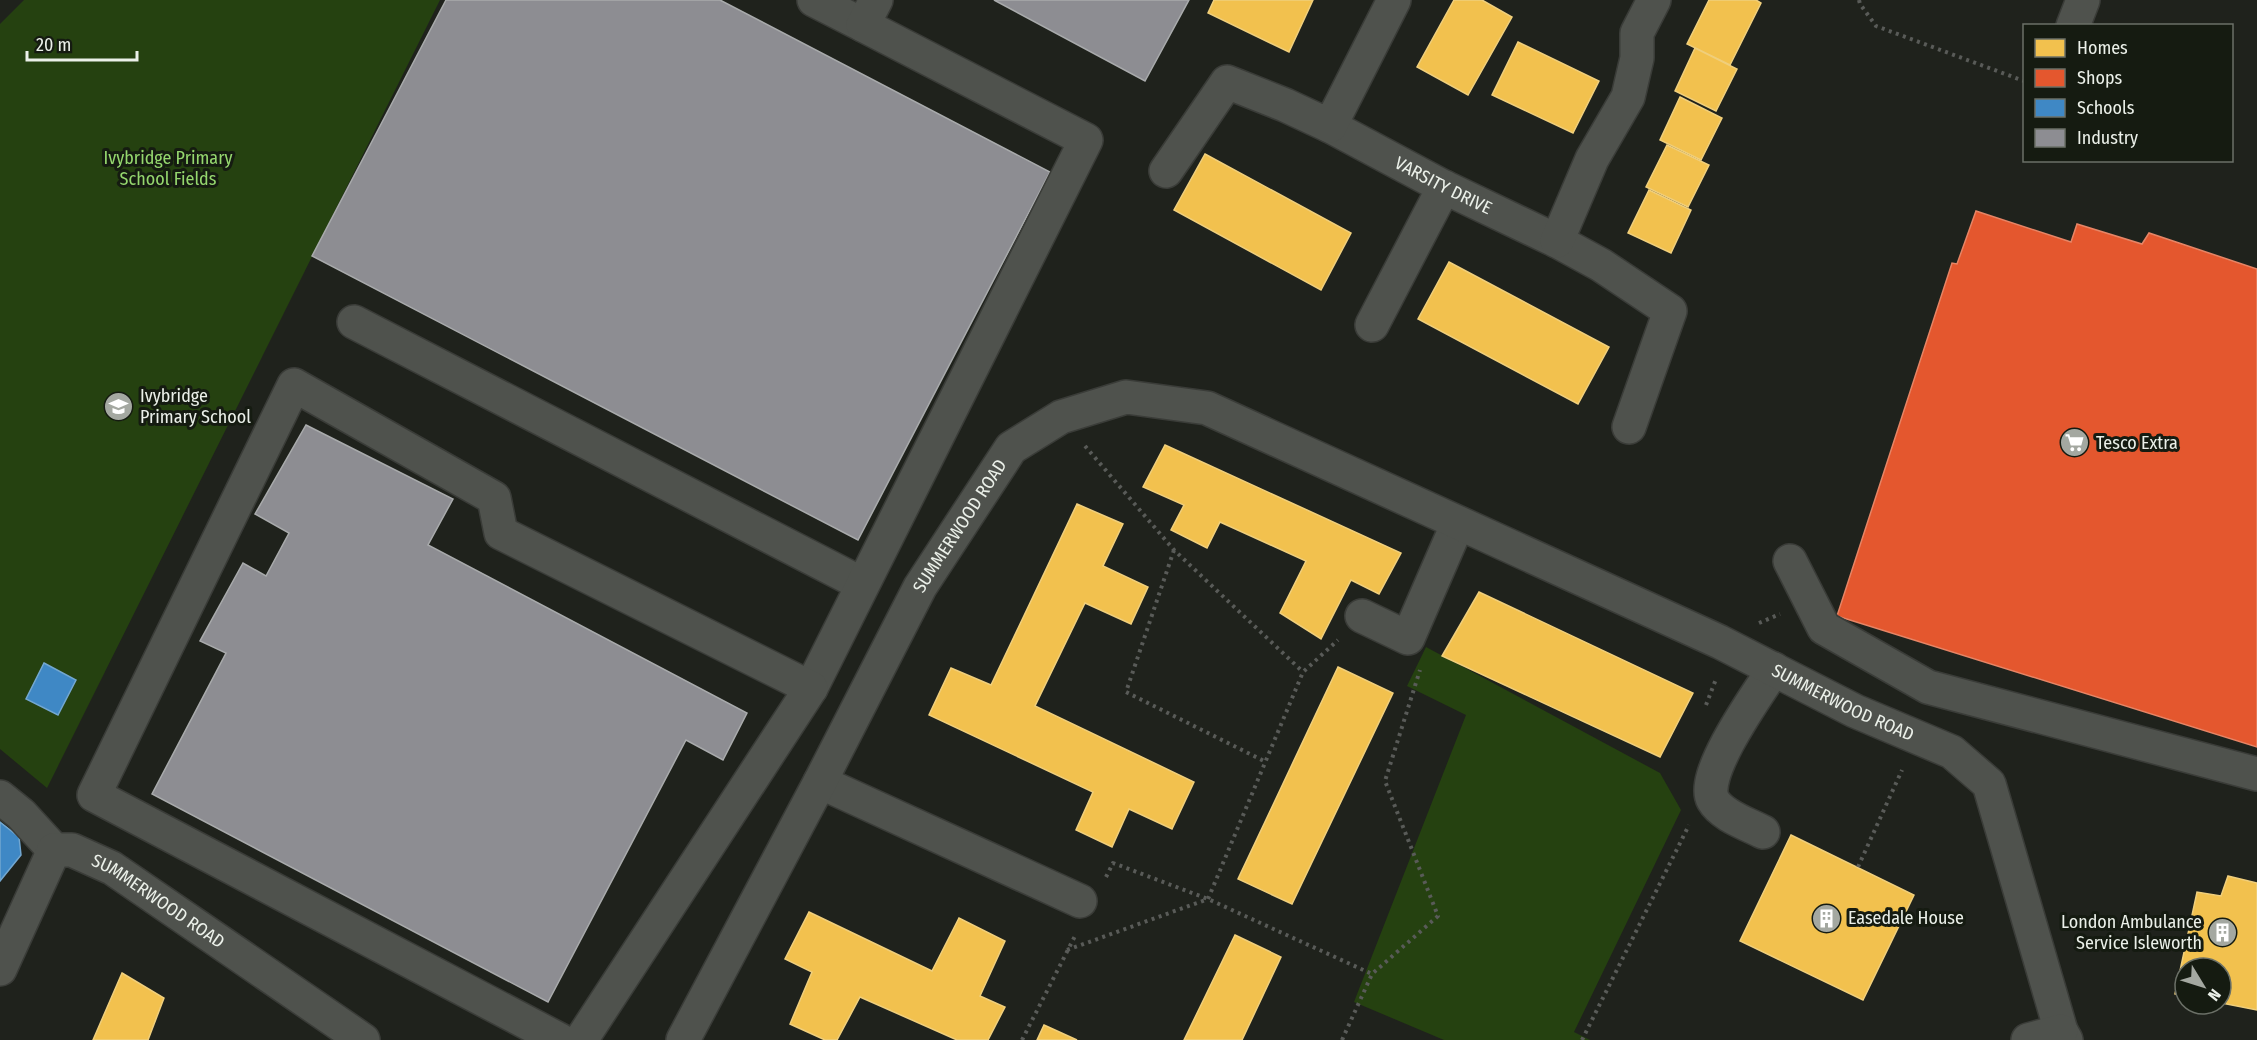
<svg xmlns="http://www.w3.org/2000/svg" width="2257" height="1040" viewBox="0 0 2257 1040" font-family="'Fira Sans Condensed',sans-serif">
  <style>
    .green { fill: #254110 }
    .homes { fill: #f2c14e; stroke: #f0cf7c; stroke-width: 1.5 }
    .shops { fill: #e4572e; stroke: #e68566; stroke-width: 1.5 }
    .schools { fill: #3f88c5; stroke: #73a7d0; stroke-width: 1.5 }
    .industry { fill: #8d8d92; stroke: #a9abac; stroke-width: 1.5 }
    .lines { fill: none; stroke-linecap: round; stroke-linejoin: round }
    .minor-casing { stroke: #3a3c38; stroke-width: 36 }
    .path { stroke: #595b58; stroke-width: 4; stroke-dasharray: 3 4.5; stroke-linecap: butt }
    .minor { stroke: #4f524d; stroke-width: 33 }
    .labels { text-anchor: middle; stroke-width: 6; stroke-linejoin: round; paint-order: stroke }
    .park-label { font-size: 18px; fill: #95d76e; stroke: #151b11 }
    .street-label { font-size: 18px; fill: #ebf0e9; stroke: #151b11 }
    .poi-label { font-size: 18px; fill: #ebf0e9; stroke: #151b11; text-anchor: start }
  </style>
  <rect width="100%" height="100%" fill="#1f221c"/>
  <g class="green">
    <path d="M24,0H440L47,788L0,749V24Z"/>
    <path d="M1426,647L1660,773L1681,810L1574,1032L1590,1040H1444L1354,1002L1466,715L1407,686Z"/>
  </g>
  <g class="homes">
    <path d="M1214,0H1313L1289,52L1208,13Z"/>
    <path d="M1454,0H1482L1512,17L1468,95L1417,67Z"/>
    <path d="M1709,0H1756L1761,3L1730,65L1687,44Z"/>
    <path d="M1518,42L1599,81L1573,133L1492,95Z"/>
    <path d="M1695,48L1737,69L1716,111L1675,91Z"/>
    <path d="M1680,97L1722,118L1701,160L1660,140Z"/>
    <path d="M1667,145L1709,165L1688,207L1646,187Z"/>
    <path d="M1205,154L1351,233L1321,290L1174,210Z"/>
    <path d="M1649,190L1691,210L1671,253L1628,233Z"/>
    <path d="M1449,262L1609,347L1578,404L1418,319Z"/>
    <path d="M1165,445L1401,553L1379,594L1351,580L1321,639L1280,613L1306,561L1220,522L1207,548L1171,530L1184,505L1143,487Z"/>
    <path d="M1077,504L1123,524L1103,566L1148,587L1131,624L1085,603L1035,706L1194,782L1172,829L1129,809L1112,847L1076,830L1093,792L929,715L951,668L991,685Z"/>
    <path d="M1479,592L1693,693L1660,757L1442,656Z"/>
    <path d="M1338,667L1393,693L1292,904L1238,879Z"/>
    <path d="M1791,835L1914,895L1863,1000L1740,941Z"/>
    <path d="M2228,876L2257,883V1010L2221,1003V968H2185V996L2175,994L2197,892L2221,896Z"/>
    <path d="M809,912L932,971L959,918L1005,941L980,996L1005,1007L988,1040H957L860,997L837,1040H825L790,1024L812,972L785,959Z"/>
    <path d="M1235,935L1281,957L1242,1040H1184Z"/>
    <path d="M122,973L164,998L148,1040H93Z"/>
    <path d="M1044,1025L1077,1040H1037Z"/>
  </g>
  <path class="shops" d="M1976,211L2071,242L2077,224L2142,244L2149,233L2257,269V747L1837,616L1952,263L1957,264Z"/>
  <g class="schools">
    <path d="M44,663L76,680L58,715L26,699Z"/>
    <path d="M0,822L19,837L21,855L0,881Z"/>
  </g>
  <g class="industry">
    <path d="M446,0H720L1050,172L858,540L312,256Z"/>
    <path d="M994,0H1189L1145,81Z"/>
    <path d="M306,425L453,499L428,545L747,713L723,760L686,740L548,1002L152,794L226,653L200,641L243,563L266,576L289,533L255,514Z"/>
  </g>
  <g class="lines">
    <defs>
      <g id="minor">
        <path d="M814,0L863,25"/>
        <path d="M2073,26L2083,0"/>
        <path id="s1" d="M1330,126L1444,187L1557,241L1601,265L1670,311L1629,427"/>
        <path d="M1166,171L1227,82L1285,105L1330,126L1394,0"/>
        <path d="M1557,241L1592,159L1628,97L1637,58V33L1654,0"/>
        <path d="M354,322L862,584"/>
        <path d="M1372,325L1444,187"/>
        <path d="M1790,561L1824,628L1928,687L2257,774"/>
        <path d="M1362,616L1408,638L1458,523"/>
        <path d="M811,688L1086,140L863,25L876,0"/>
        <path d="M820,782L1080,901"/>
        <path d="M0,797L21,814L54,850"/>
        <path d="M1763,832C1748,824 1722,816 1713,800C1699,775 1759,692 1774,669"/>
        <path id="s2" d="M0,969L54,850H72L112,868L363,1040"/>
        <path d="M560,1040L94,795L294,385L494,498L501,533L811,688L581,1040"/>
        <path id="s3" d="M683,1040L820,782L920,587L1011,448L1061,417L1126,397L1207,408L1720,642L1855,711L1952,752L1989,784L2061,1031L2066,1040"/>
        <path d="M2028,1040L2061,1031"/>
      </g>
    </defs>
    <use href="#minor" class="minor-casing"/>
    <g class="path">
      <path d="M1859,0L1860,4L1876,26L2024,81"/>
      <path d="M1085,446L1174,550L1303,672"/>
      <path d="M1174,550L1126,692L1266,762"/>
      <path d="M1759,623L1780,614"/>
      <path d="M1706,705L1716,679"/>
      <path d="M1858,867L1902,770"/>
      <path d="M1106,877L1113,863L1208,899L1372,974"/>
      <path d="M1067,950L1208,899L1303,672L1338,640"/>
      <path d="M1022,1040L1075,936"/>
      <path d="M1342,1040L1372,974L1438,916L1385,781L1420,670"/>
      <path d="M1582,1040L1689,825"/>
    </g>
    <use href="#minor" class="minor"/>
  </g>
  <defs>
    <symbol id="school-disc" viewBox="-11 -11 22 22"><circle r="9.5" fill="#a4a8a1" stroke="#151b11"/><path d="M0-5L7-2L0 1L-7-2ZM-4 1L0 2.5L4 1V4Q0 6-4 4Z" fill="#fff"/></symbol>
    <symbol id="supermarket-disc" viewBox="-11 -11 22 22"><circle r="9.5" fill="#a4a8a1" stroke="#151b11"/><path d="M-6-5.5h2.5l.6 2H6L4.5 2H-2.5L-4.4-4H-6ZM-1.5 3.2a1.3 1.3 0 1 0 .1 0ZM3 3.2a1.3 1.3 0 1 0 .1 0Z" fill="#fff"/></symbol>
    <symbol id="building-disc" viewBox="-11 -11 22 22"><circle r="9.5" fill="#a4a8a1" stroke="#151b11"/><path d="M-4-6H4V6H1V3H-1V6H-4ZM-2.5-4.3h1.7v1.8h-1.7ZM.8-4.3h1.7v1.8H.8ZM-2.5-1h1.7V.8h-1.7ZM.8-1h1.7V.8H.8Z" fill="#fff"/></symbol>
  </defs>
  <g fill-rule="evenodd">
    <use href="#school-disc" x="102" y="390" width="33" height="33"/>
    <use href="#supermarket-disc" x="2058" y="426" width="33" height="33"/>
    <use href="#building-disc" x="1810" y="902" width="33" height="33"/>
    <use href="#building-disc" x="2206" y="916" width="33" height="33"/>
  </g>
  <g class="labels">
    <g class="park-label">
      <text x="168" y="164">Ivybridge Primary<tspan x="168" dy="21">School Fields</tspan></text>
    </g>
    <g class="street-label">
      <text dy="6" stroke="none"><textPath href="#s1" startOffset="128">VARSITY DRIVE</textPath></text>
      <text dy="6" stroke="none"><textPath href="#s3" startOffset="584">SUMMERWOOD ROAD</textPath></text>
      <text dy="6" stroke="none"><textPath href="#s3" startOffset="1587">SUMMERWOOD ROAD</textPath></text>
      <text dy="6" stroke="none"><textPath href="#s2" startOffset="249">SUMMERWOOD ROAD</textPath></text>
    </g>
    <g class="poi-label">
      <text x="140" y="402">Ivybridge<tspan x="140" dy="21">Primary School</tspan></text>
      <text x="2096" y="449">Tesco Extra</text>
      <text x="1848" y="924">Easedale House</text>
      <text x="2202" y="928" text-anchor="end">London Ambulance<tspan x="2202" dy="21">Service Isleworth</tspan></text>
    </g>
  </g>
  <rect x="2023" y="24" width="210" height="138" fill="#151b11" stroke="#6b7067" stroke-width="1.5"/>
  <rect x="2035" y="39" width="30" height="18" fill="#f2c14e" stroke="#6b7067" stroke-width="1.5"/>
  <text x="2077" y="54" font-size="18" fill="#ebf0e9">Homes</text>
  <rect x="2035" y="69" width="30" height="18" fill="#e4572e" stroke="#6b7067" stroke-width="1.5"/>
  <text x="2077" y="84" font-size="18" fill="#ebf0e9">Shops</text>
  <rect x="2035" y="99" width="30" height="18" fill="#3f88c5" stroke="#6b7067" stroke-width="1.5"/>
  <text x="2077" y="114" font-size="18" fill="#ebf0e9">Schools</text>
  <rect x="2035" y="129" width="30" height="18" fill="#8d8d92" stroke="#6b7067" stroke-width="1.5"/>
  <text x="2077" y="144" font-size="18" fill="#ebf0e9">Industry</text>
  <g transform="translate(2203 986) rotate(128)"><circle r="28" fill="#151b11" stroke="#6b7067" stroke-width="1.5"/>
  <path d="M0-4.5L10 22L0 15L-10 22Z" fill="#a4a8a1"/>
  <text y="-9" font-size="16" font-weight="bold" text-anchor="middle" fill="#ebf0e9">N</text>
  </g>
  <path d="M27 51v9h110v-9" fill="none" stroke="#ebf0e9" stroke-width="3"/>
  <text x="36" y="51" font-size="18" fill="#ebf0e9" stroke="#151b11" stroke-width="4.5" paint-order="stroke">20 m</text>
</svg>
